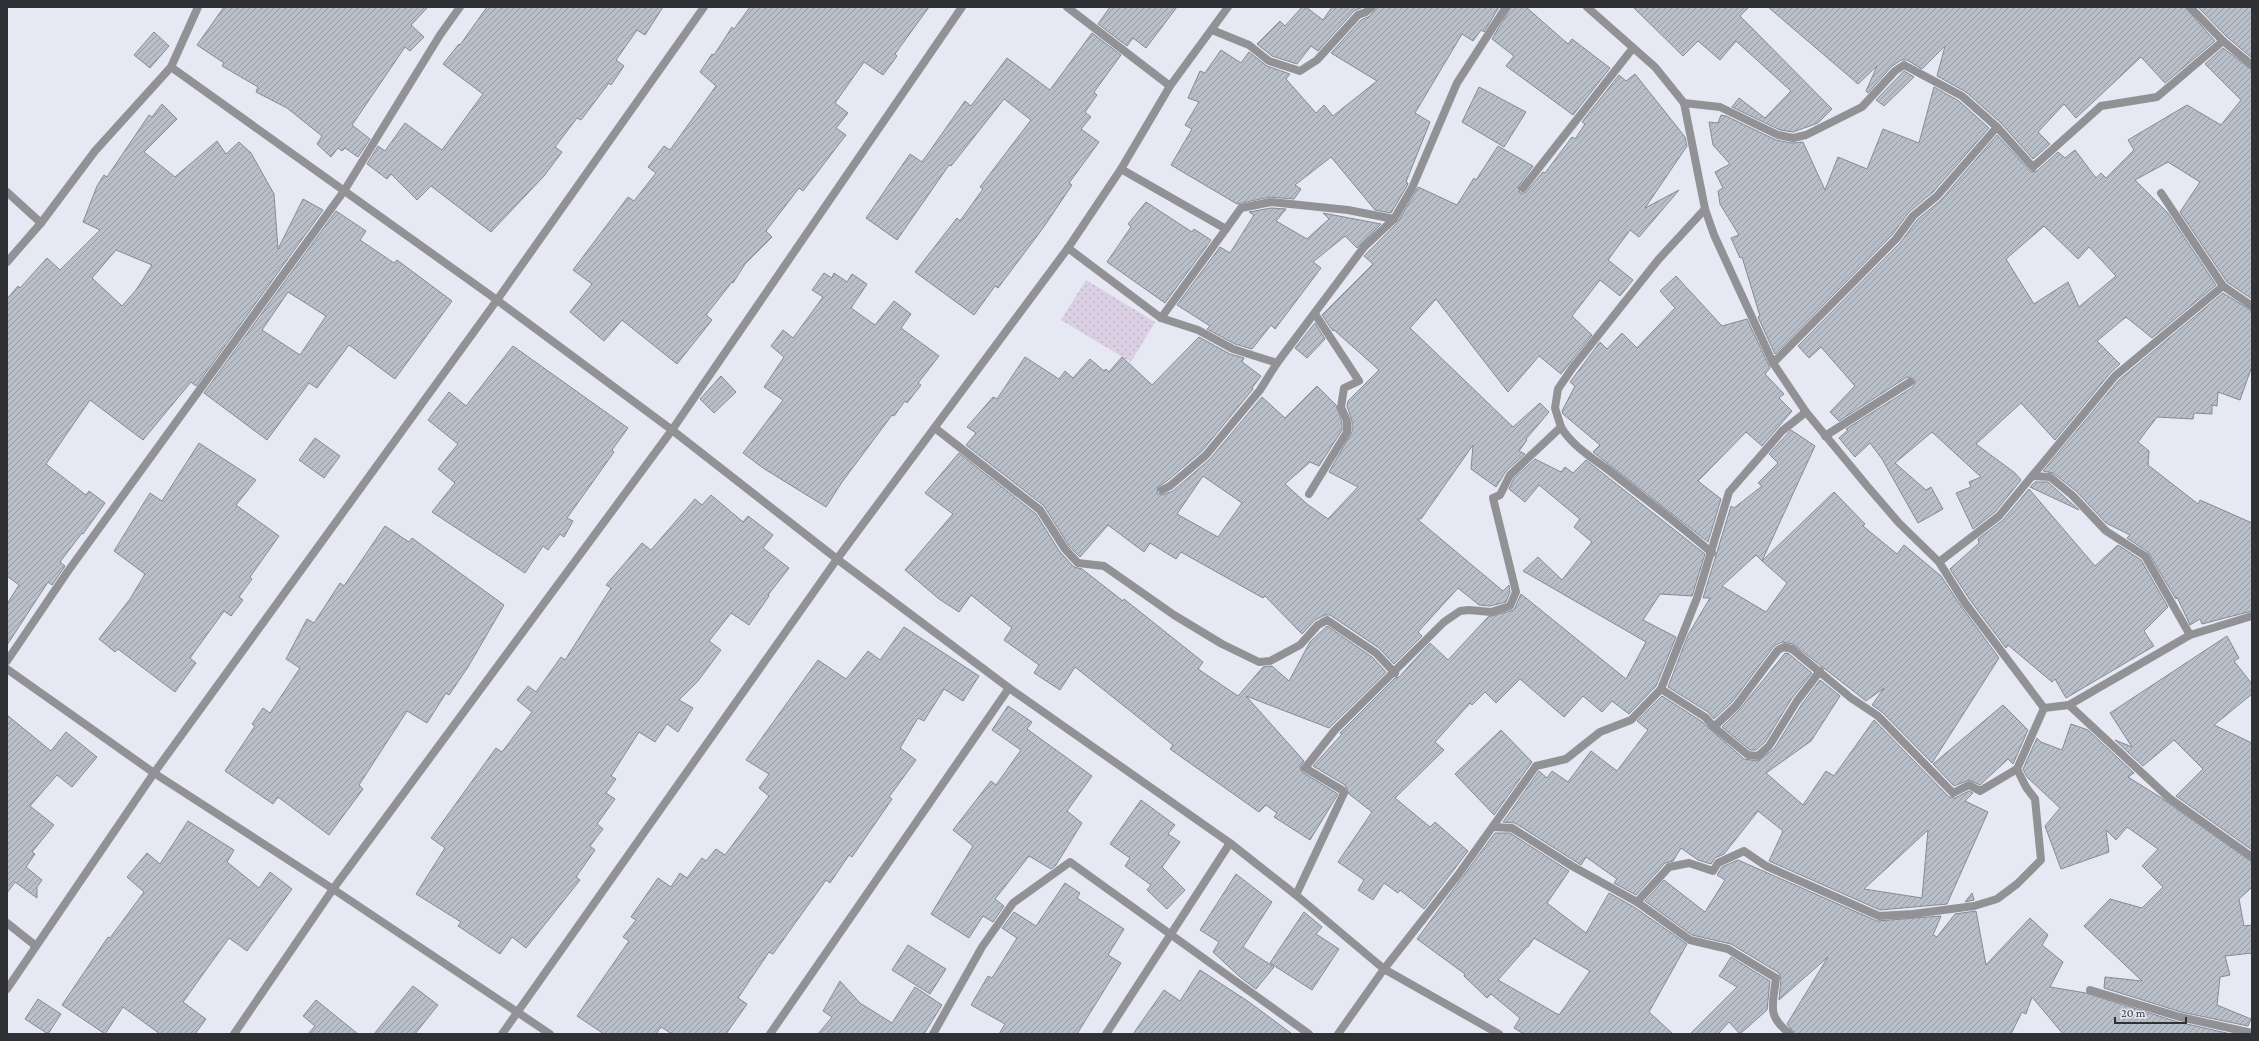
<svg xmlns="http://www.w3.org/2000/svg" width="2259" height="1041" viewBox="0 0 2259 1041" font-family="'Crimson Pro',serif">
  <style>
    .park { fill: url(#park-dots) }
    .building { fill: url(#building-hatch); stroke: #858b94; fill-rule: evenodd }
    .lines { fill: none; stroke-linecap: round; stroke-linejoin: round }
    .service { stroke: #929196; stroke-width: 8 }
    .minor { stroke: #929196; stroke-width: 8 }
  </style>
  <defs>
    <pattern id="park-dots" width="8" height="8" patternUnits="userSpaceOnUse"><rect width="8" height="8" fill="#dbcfe4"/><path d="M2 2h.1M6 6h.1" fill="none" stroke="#bcb2c4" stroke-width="1.8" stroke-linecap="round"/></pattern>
    <pattern id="building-hatch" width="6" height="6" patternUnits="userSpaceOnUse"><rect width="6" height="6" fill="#b9bfc8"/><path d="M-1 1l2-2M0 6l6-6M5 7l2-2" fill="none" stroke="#979ca3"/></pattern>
  </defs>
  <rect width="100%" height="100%" fill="#e6e8f3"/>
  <path class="park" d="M1086,280L1155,322L1131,362L1061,320Z"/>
  <g class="building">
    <path d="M224,7H428L411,25L424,37L410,51L405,47L352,125L370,139L358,157L345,148L342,151L338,148L331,157L317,144L322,136L287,108L256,92L258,87L222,66L224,63L197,45Z"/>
    <path d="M487,7H663L645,35L637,30L616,60L624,66L611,85L609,83L581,120L577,118L555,147L562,152L544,176L491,232L431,186L417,200L391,174L387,179L367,164L378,146L385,151L405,123L442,150L483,94L443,64L459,44L460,45Z"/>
    <path d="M750,7H929L895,54L897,56L883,75L864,62L835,103L848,113L836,128L846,135L803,191L799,188L766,231L772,237L745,264L733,283L732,282L706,315L712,320L677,364L622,320L604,341L570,312L592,284L573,270L628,197L634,201L656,173L648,167L664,146L670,150L716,86L700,72L712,54L714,55L732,27L734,29Z"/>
    <path d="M1110,7H1177L1146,48L1133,38L1127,46L1098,24Z"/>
    <path d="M1302,7H1306L1323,20L1332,7H1363L1354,11L1318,51L1311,46L1297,64L1272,56L1257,44L1280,21L1285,26Z"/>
    <path d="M1376,7H1499L1484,32L1481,30L1473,41L1462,34L1415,113L1430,122L1406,182L1408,183L1407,186L1391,213L1375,210L1331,157L1295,185L1301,189L1294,199L1270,197L1237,204L1171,165L1192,129L1185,125L1199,102L1188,98L1200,71L1205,73L1221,50L1241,63L1249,52L1267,66L1290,74L1286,79L1316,113L1324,105L1333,116L1377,81L1331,53L1361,20L1370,16Z"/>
    <path d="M1511,7H1526L1568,44L1572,39L1610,68L1573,115L1506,66L1514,56L1492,39Z"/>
    <path d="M1633,7H1749L1740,16L1832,109L1818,123L1793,132L1780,130L1732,107L1739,98L1765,118L1791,91L1736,41L1720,60L1698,41L1683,56Z"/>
    <path d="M1768,7H2185L2215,41L2165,83L2141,57L2076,118L2064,104L2038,132L2050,144L2033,159L2001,123L1966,92L1937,76L1945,46L1922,69L1907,60H1901L1891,67L1868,93L1866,91L1877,66L1858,84Z"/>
    <path d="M2198,7H2252V58L2227,37Z"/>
    <path d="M154,32L169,46L150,68L134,55Z"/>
    <path d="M1092,33L1121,55L1094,92L1097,95L1085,112L1091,117L1081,129L1099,142L1069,183L1072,185L1043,228L998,288L995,286L974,315L915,272L957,218L960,221L983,189L980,187L1031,120L1004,99L951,166L949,165L897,240L866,218L910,154L922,162L965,101L971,106L1007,58L1050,90Z"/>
    <path d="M2223,48L2252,70V299L2227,282L2180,212L2200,182L2168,162L2135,180L2168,213L2216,285L2152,338L2126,317L2097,341L2120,364L2111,372L2055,440L2021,403L1976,444L2015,473L2021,480L1995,512L1973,529L1956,493L1971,487L1969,482L1981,477L1932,432L1895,463L1926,490L1931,487L1943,509L1918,523L1882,459L1870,443L1855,457L1839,438L1848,430L1846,429L1913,387L1915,382L1914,379L1907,377L1839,421L1830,412L1855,386L1821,347L1809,358L1798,346L1900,243L1917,220L1941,200L1997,135L2031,172L2037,171L2058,152L2065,158L2075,150L2096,178L2101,173L2106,178L2134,150L2128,140L2187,105L2221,125L2241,100L2205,64ZM2044,226L2078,259L2089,247L2116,276L2079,307L2068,282L2034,304L2006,259Z"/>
    <path d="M1904,71L1914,77L1884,106L1876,100Z"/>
    <path d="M1635,74L1685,137L1687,146L1645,208L1679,190L1639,237L1630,230L1608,260L1633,280L1620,296L1600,280L1572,316L1592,335L1561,374L1539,356L1508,392L1436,299L1410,328L1513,427L1540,403L1549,412L1526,439L1527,440L1519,451L1525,454L1506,471L1496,487L1471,469L1473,445L1421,519H1417L1503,591L1509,585L1510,592L1506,602L1490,606L1479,605L1458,588L1418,632L1422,636L1394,664L1379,648L1330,615H1325L1315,620L1302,634L1265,596L1263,598L1181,552L1176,559L1150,543L1144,552L1108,525L1080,557L1069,546L1044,506L966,445L976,433L967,427L993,397L997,399L1025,357L1059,379L1065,371L1073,378L1090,359L1104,371L1106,369L1109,372L1122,357L1152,385L1199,337L1230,354L1244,358L1242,362L1261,376L1252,388L1253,389L1202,451L1167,481L1158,487L1157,493L1162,495L1173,491L1210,459L1262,397L1285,418L1317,386L1336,405L1342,422V430L1319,466L1310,462L1285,484L1307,504L1328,519L1358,487L1329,472L1352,432V421L1347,406L1348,401L1379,370L1334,330L1333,331L1322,315L1373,264L1364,256L1398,222L1418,187L1457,205L1474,178L1476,180L1498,146L1533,166L1518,187L1520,193H1525L1543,172L1545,173L1572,137L1575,139L1585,124L1582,122L1619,75L1626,81ZM1203,476L1242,503L1218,537L1177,514Z"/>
    <path d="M1479,87L1526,112L1504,147L1462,122Z"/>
    <path d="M1934,87L1959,101L1989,128L1933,192L1909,212L1892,235L1775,354L1758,317L1760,316L1742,257L1740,258L1731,238L1739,235L1720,204L1718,191L1723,188L1715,172L1730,164L1713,145L1709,122L1718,123L1721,115L1726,116L1776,140L1792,143L1803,142L1825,190L1838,157L1867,169L1883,129L1919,143Z"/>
    <path d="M162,104L177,119L144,152L175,177L217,141L226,154L239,142L251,153L274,194L278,249L303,199L323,210L196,386L191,382L143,440L90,400L46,464L86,495L89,491L105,503L83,534L82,533L60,562L65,566L52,585L48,582L7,645V604L19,585L7,576V299L18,286L20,288L47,258L60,270L100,230L83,222L97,186L104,175L107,177L149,115L152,117ZM116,250L152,265L136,290L122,306L92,278Z"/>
    <path d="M1146,202L1192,232L1194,229L1211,240L1165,303L1107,262L1131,227L1128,224Z"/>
    <path d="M1271,208L1286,209L1276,221L1307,239L1329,219L1323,213L1381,224L1357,248L1345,236L1313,262L1321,268L1275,329L1271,325L1252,349L1235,344L1207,329L1210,326L1177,305L1220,247L1230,253L1254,215L1249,212Z"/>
    <path d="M336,211L366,231L360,240L394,263L397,260L452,301L395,379L349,345L317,388L309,383L267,440L204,393ZM288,292L326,316L300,355L262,330Z"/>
    <path d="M824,273L832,278L834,273L847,282L852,274L867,284L851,308L875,325L894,301L911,314L901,328L939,356L918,383L921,385L907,403L905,401L894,416L892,415L842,482L826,507L763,468L743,453L783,400L764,387L784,357L771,346L783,330L793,338L823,297L812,290Z"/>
    <path d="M1676,276L1722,326L1747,319L1770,368L1765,374L1784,394L1779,398L1792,411L1762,446L1746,432L1698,481L1721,499L1708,542L1593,452L1600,445L1563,414L1562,411L1575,386L1570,382L1600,342L1607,349L1622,333L1637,348L1675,308L1660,291Z"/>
    <path d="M2223,293L2252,311V366L2240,400L2218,392L2217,406L2212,405V414L2194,413L2193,419L2157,417L2138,442L2149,451L2148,465L2198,504L2200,500L2252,523V611L2202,624L2200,619L2190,625L2177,597L2176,599L2148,552L2127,538L2130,535L2106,523L2076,491L2053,473L2043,471L2119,380Z"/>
    <path d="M1315,323L1325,339L1307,358L1295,348Z"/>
    <path d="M513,346L628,428L612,450L614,452L567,518L573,521L564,537L560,534L548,550L543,546L525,573L432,512L455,483L438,469L458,444L428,420L449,392L466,406Z"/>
    <path d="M721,376L736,392L714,413L700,399Z"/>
    <path d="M1791,430L1815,446L1762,561L1756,555L1722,586L1766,612L1787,583L1762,561L1834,492L1865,524L1863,526L1897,554L1904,545L1941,576L1961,606L1999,658L1932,763L1882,712L1872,705L1884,688L1866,701L1793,644L1782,642L1774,646L1732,702L1714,719L1708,712L1668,687L1688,635L1710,598H1703L1731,506L1734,508L1762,486L1758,483L1778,463L1769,454Z"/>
    <path d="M315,438L340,456L324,478L299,460Z"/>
    <path d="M199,443L256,480L236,505L279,536L250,577L252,579L239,597L243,600L231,616L224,611L190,658L196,663L175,692L118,649L115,652L99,639L130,599L145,574L114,551L150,493L162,501Z"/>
    <path d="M959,453L1036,514L1060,552L1074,567L1082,569L1123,601L1124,599L1203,662L1198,669L1238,696L1263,667L1272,666L1289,681L1310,642L1327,626L1372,657L1386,672L1329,728L1246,696L1304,761L1300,767L1302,772L1338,794L1310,840L1274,817L1277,813L1266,805L1259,812L1170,749L1173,745L1075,667L1060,690L1034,673L1039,665L1004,640L1012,628L971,595L959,612L939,599L905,570L953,514L925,493Z"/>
    <path d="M1535,459L1561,472L1565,467L1573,473L1586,460L1705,554L1692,596L1660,594L1643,620L1676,637L1656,686L1629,714L1612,701L1602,712L1583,696L1564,717L1520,679L1496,703L1485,692L1472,705L1470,703L1435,742L1444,750L1395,798L1430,827L1435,822L1468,851L1424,909L1400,890L1398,893L1384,883L1373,900L1358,890L1364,880L1338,862L1372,812L1349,794L1345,785L1313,766L1342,734L1340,733L1395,678L1399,677L1430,643L1448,660L1488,617L1514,610L1521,594L1626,679L1646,642L1523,571L1538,557L1562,580L1592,542L1574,527L1580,519L1539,485L1525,502L1509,489L1514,478Z"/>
    <path d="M2035,482H2048L2079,510L2030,487Z"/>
    <path d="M2029,489L2095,566L2118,545L2141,560L2168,607L2144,631L2154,646L2066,698L2055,679L2052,682L2008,645L2006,648L1970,600L1950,569L1979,543L1978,539L2003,520Z"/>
    <path d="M711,495L743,522L748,516L773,535L763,548L789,568L768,595L769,596L749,625L731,613L709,641L721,650L698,681L679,700L693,708L678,732L667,724L655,742L639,732L611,776L616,779L606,793L615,799L597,824L603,829L590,846L595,850L576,877L580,880L526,948L512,937L500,954L458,926L461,922L416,894L445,848L431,838L496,748L502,752L532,712L517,700L528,686L536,692L561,657L565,660L611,588L606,585L642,543L651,550L695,499L702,505Z"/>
    <path d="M385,526L409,542L412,538L504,605L468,667L449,695L446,693L427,723L407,711L359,785L363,789L329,835L278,797L273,804L225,771L255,726L252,724L263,708L270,713L300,668L286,659L307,619L314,623L340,583L344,586Z"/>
    <path d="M904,627L979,676L963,701L944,689L924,721L918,718L900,748L916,760L889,797L892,799L852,857L849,855L830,883L826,880L773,954L769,952L738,998L747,1004L726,1034H672L661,1027L656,1034H604L577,1016L629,941L623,937L636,920L631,917L658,878L671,887L680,873L687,878L702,858L706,861L716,849L725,855L769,796L759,788L769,774L746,760L818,660L846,679L868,651L880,660Z"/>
    <path d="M2227,636L2239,658L2234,661L2252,684V694L2214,725L2252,743V850L2176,796L2203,769L2174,740L2143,766L2115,740L2132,747L2110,713Z"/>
    <path d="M1785,653L1789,654L1812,673L1792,698L1765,742L1756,750H1750L1722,727L1740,709Z"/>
    <path d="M1820,680L1840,696L1811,741L1766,773L1803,805L1826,771L1834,776L1874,720L1949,797L1955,798L1969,791L1973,793L1965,801L1988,812L1947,904L1880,910L1769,861L1783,831L1758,811L1724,854L1715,858L1711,864L1698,860L1681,848L1673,861L1665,863L1636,895L1614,883L1617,879L1586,857L1581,865L1515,823L1503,822L1539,771L1547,778L1552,771L1568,782L1591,751L1617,771L1648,730L1637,721L1662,696L1701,721L1744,759L1758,761L1774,749L1802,704ZM1928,830L1922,898L1864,889Z"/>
    <path d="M2003,705L2028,730L2013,764L2008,759L1980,785L1969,780L1954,786L1933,764Z"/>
    <path d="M1008,706L1032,722L1027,729L1092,776L1067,811L1082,823L1056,865L1051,869L1029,856L995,899L1004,906L993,922L983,916L969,938L931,914L973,846L953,830L991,781L996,785L1021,750L992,730Z"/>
    <path d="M7,715L51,751L66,732L97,757L72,787L57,775L30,806L54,825L32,852L35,854L26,867L42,880L37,887V898L15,882L7,893Z"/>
    <path d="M2071,724L2088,730L2134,773L2128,777L2160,797L2252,862V887L2239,899L2244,926L2252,925V953L2225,956L2230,975L2220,977L2217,1005L2251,1019L2248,1026L2181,1012L2104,988L2105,977L2142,981L2084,926L2110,899L2142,908L2163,887L2142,866L2158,849L2127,827L2116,840L2106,830L2109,852L2061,869L2045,826L2060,808L2027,777L2023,769L2037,738L2041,742L2062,750Z"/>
    <path d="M1501,730L1532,762L1494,815L1455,774Z"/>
    <path d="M1141,800L1175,825L1168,834L1180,842L1162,867L1185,890L1167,909L1147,890L1151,885L1125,866L1130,858L1110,844Z"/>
    <path d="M188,821L234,850L227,862L259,888L270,872L292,889L247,951L229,938L183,1002L206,1019L195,1034H160L123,1007L105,1034L62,1005L108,937L110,938L144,892L127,877L147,853L160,864Z"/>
    <path d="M1495,833H1510L1569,871L1547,903L1586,933L1609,893L1634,907L1687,944L1649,1012L1673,1034H1524L1514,1028L1520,1018L1491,994L1487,998L1464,976L1465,974L1417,939ZM1534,938L1590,971L1559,1015L1498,980L1527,947H1528Z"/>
    <path d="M1738,860L1877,921L1941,916L1933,935L1937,937L1955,914L1976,911L1986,965L2030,918L2048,935L2042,945L2063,962L2050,987L2086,993L2178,1022L2231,1034H2063L2032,997L2026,1014L2022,1012L2011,1034H1795L1787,1024L1828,957L1779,1000L1781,979L1779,973L1731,944L1692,935L1645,901L1664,880L1705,912L1725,880L1717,875L1722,867Z"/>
    <path d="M1236,874L1272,902L1243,947L1274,967L1256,989L1240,977L1213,952L1219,942L1200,930Z"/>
    <path d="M1065,883L1080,893L1077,898L1124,929L1108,955L1121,963L1077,1034H999L1005,1024L971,1005L988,976L992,978L1017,938L1002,928L1014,912L1036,926Z"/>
    <path d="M1972,893L1974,900L1965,902Z"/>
    <path d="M1304,912L1322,927L1316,934L1339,949L1312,990L1270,963Z"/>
    <path d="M908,945L946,969L930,994L892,970Z"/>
    <path d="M1731,957L1770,981L1767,1010L1740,1034L1729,1022L1718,1034H1690L1737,987L1719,976Z"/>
    <path d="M1200,970L1249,1002L1292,1034H1133L1164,990L1180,1001Z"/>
    <path d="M840,981L860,1003L892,1023L915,987L942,1005L924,1034H818L832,1017L823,1011Z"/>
    <path d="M413,986L438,1005L415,1034H374Z"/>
    <path d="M38,999L61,1014L48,1034L25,1019Z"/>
    <path d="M316,1000L358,1034H308L315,1026L303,1016Z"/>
  </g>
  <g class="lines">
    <path class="service" d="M7,923L36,946"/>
    <g class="minor">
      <path d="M1067,7L1170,86"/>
      <path d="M1587,7L1655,67L1684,103L1705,209L1714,235L1773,363L1806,412L1868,487L1899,523L1939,562L1965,603L2044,708L2069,705L2169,798L2252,857"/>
      <path d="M2190,7L2223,41L2252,65"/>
      <path d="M1212,30L1249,45L1269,61L1300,71L1317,60L1358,15L1366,12L1371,7"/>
      <path d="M171,67L497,300L672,430L837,559L1009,688L1230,843L1296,895L1384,969L1499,1034"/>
      <path d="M1684,103L1720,107L1778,135L1793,138L1806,135L1862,107L1895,71L1904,65L1962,96L1997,127L2033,167L2101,106L2157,97L2223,41"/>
      <path d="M1121,169L1226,229L1161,318"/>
      <path d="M1523,188L1633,48"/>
      <path d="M7,192L41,223"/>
      <path d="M2161,193L2223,286L2252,306"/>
      <path d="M1226,229L1241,208L1271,202L1348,210L1394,219"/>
      <path d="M1068,248L1161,318L1198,330L1233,349L1277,363"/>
      <path d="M7,262L41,223L95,151L171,67L198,7"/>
      <path d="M1773,363L1896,239L1913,216L1937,196L1997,127"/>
      <path d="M1561,427C1571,445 1594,459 1611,472C1645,499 1679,524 1712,553"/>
      <path d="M935,428L1040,510L1065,549L1078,563L1104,566L1174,615L1222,644L1259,662L1270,661L1300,645L1318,625L1327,620L1376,653L1395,673"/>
      <path d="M1825,436L1910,382"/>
      <path d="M2033,476L2050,477L2072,495L2106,531L2145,556L2190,635"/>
      <path d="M1162,490L1170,486L1206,455L1260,390L1277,363L1364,247L1394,219L1412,188L1457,83L1506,7"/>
      <path d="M1309,494L1347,432V421L1341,407L1344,388L1359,381L1315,314"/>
      <path d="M1939,562L1999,516L2115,376L2223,286"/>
      <path d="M7,661L68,571L344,191L440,35L460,7"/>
      <path d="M7,669L154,773L333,889L550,1034"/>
      <path d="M1661,689L1705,717L1714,727L1736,706L1778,650L1784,647L1792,649L1851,698L1878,716L1953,793L1969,785L1980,791L2017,769"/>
      <path d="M2069,705L2190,635L2252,616"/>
      <path d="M1714,727L1748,755L1758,756L1769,746L1797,701L1820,671"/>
      <path d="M1493,827L1512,828L1572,866L1637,902L1690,940L1728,949L1776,978C1773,1006 1766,1015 1790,1034"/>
      <path d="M1296,895L1344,793L1342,790L1305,768L1335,730L1444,622L1460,611L1469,610L1491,612L1510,606L1516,592L1493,498L1500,495L1510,475L1561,427L1555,408L1558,389L1573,367L1658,260L1705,209"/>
      <path d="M1637,902L1669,867L1689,863L1713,871L1718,863L1744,851L1766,866L1879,916L1913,914L1974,906L1997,899L2017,884L2041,860L2035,799L2026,787L2017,769L2044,708"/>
      <path d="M7,989L154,773L497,300L704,7"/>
      <path d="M2090,990L2180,1017L2252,1033"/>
      <path d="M234,1034L333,889L672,430L962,7"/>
      <path d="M502,1034L837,559L1068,248L1121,169L1170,86L1228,7"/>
      <path d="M770,1034L1009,688"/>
      <path d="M933,1034L982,947L1013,903L1070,862L1309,1034"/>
      <path d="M1106,1034L1230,843"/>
      <path d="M1338,1034L1384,969L1458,875L1536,766L1566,759L1600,732L1631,720L1661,689L1697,598L1729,492L1782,431L1806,412"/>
    </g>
  </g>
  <rect width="2259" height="1041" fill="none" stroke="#303135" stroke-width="16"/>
  <path d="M2115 1017v6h71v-6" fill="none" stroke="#303135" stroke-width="2"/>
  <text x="2121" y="1017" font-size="12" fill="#303135" stroke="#e6e8f3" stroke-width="3" paint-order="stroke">20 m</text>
</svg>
